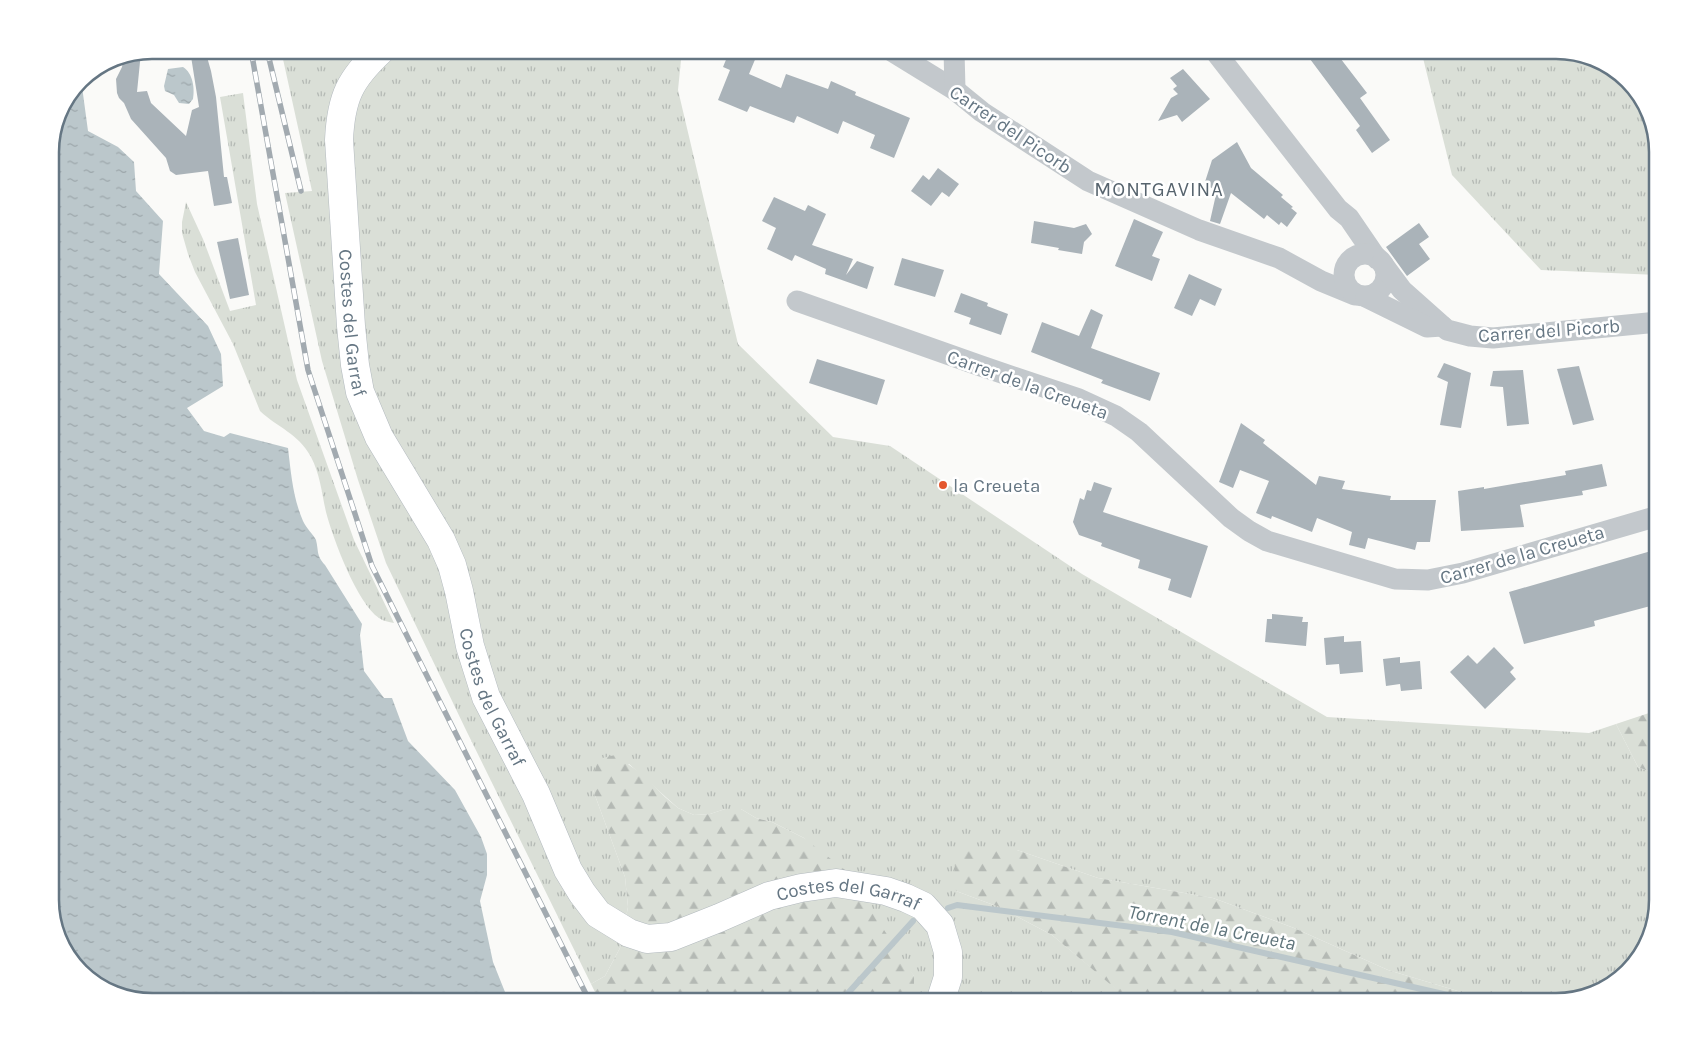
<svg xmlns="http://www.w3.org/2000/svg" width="1708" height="1052" viewBox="0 0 1708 1052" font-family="Karla,sans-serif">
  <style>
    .grass { fill: url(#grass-tufts) }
    .forest { fill: url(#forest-firs) }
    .water { fill: url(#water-ripples) }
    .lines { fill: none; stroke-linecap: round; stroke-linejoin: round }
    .stream { stroke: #bbc7cb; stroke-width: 6 }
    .building { fill: #aab3b9 }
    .secondary-casing { stroke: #b3babf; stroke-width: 29 }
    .minor { stroke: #c3c8cc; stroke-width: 21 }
    .secondary { stroke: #fff; stroke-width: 28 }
    .rail-casing { stroke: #a2aab0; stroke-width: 5.5 }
    .rail { stroke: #fff; stroke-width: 4; stroke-dasharray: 11; stroke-linecap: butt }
    .poi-dot { fill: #e4572e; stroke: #fff; stroke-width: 2 }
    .labels { text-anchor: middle; stroke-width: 5; stroke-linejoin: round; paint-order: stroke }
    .street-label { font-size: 19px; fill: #657683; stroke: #fff }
    .poi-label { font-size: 19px; fill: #657683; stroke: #fff; text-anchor: start }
    .neighbourhood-label { font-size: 20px; letter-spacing: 1px; fill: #57646e; stroke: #fff }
    .water-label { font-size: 20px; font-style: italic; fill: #60757c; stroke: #fff }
    .rim { fill: none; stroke: #657683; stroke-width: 2.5 }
  </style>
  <defs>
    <pattern id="grass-tufts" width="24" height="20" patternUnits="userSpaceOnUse" patternTransform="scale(1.25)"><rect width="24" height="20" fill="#dadfd7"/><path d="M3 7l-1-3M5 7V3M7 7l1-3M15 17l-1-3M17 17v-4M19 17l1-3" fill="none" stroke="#b4b9b4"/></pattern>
    <pattern id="forest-firs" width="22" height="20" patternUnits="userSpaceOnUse" patternTransform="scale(1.25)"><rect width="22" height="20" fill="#dadfd7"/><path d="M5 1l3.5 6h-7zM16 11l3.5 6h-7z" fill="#b4b9b4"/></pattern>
    <pattern id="water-ripples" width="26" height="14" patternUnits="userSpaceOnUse" patternTransform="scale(1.25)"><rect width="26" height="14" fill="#bbc7cb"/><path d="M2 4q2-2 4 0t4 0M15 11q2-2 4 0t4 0" fill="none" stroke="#9ca6aa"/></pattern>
  </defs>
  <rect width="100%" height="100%" fill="#fafaf8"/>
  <g class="grass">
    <path d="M281,50H682L678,90L738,344L833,437L890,446L1082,574L1327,717L1589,733L1616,724L1638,767L1658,775V900L1644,951L1607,988L1556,1002H1487L1481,998L1388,970L1294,928L1213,898L1098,878L1017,850L956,891L999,907L1052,935L1118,990L1109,1002H914V976L804,838L772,822L756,818L741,809H725L710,814L694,815L678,808L629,764L593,790L625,877L628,907L620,948L605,976L591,984L465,728L386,563L358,480L322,361L285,193L312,191Z"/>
    <path d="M1421,50H1556L1607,64L1644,101L1658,146V275L1541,270L1452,175Z"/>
    <path d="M243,93L257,204L297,380L354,540L394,623C389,622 383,621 379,618C357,603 333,539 326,512C322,494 320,474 311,457C297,432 279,429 260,411L233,344L195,272L188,254L182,233V222L186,202L203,239L230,311L256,305L220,97Z"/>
  </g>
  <g class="forest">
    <path d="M1658,710V775L1638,767L1616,724Z"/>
    <path d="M615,755L642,774L665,797L678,808L694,815L710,814L725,809H741L756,818L772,822L804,838L845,870L914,976V1002H600L591,984L605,976L620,948L628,907L625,877L593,790L594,774L598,759Z"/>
    <path d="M954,850H1017L1098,878L1213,898L1294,928L1388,970L1481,998L1487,1002H1109L1117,990L1052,935L999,907L956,891Z"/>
  </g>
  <g class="water">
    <path d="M183,67C193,73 195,89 193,99L189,104L179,103L174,95L165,91L164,86L168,69Z"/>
    <path d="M81,79L88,131L118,147L134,162L136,191L163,221L159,274L208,326L221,354L223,386L187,408L204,431L224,437L230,433L288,448C291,473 293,498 303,521C306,528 313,534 316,540C319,552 316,555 325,565L362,624L360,635L364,671L384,698H392L408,741L455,790L481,837L487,854V875L480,901L493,962L509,1002H152L101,988L64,951L50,906V146L58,113Z"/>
  </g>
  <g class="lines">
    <g class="stream">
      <path d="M948,908L957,905L1172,932L1452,996L1466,1002"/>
      <path d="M840,1002L913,921"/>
    </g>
  </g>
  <g class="building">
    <path d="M190,50H205L211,71L216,97L224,177H227L232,203L227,204L214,206L208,171L176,175L170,171L166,158L131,119L124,103L119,98L117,93L116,79L122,67L124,56L141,52L137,92L147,91L151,103L186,136L192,110L199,107Z"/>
    <path d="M730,50H759L749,74L781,88L786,74L828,89L831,81L856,92L855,95L910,118L894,158L870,148L875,135L843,121L838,134L797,116L794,123L750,106L747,112L718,100L730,70L723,67Z"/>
    <path d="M1322,50H1334L1367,93L1360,98L1390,140L1372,153L1356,130L1360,126L1310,59Z"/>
    <path d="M1183,69L1210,99L1182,122L1177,115L1158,121L1171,98L1178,94L1173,89L1177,86L1170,78Z"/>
    <path d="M1237,142L1251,168L1283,195L1281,197L1293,207L1291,208L1297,213L1287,227L1281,222L1279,225L1267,215L1264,219L1231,193L1220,224L1210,221L1217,190L1204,185L1212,160Z"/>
    <path d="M938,168L959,184L949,197L942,192L931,206L911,191L923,175L929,180Z"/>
    <path d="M774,197L805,211L808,205L826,214L812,245L853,259L846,275L857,261L874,267L867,289L825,274L826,269L795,255L792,261L767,249L776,228L762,221Z"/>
    <path d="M1134,219L1163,232L1152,256L1160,259L1152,281L1115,266Z"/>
    <path d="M1034,221L1074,228L1086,224L1092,234L1084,242L1082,254L1058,250L1059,248L1031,243Z"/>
    <path d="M1419,223L1429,237L1419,244L1430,259L1407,276L1386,247Z"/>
    <path d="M238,238L249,295L230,299L217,242Z"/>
    <path d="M902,258L944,270L935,297L894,285Z"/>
    <path d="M1189,274L1222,289L1215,306L1200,299L1192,316L1174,308Z"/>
    <path d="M961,293L988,303L987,306L1008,314L1001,335L969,324L971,318L954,312Z"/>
    <path d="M1091,309L1103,315L1091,348L1160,373L1150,401L1101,383L1103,380L1031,352L1042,322L1079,336Z"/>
    <path d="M817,359L885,380L877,405L809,383Z"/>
    <path d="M1444,363L1471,373L1461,428L1440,425L1448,382L1437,377Z"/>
    <path d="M1579,366L1594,420L1573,425L1557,369Z"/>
    <path d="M1523,370L1529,424L1507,426L1503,387L1490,386L1493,371Z"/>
    <path d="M1241,423L1265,440L1263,443L1316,485L1319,476L1345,481L1342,489L1391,496L1390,500H1436L1430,542H1417L1415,550L1368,538L1365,549L1349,545L1352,532L1317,518L1312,532L1272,516L1271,519L1256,513L1269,481L1240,470L1233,488L1219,482Z"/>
    <path d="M1602,464L1607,486L1582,491L1583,495L1520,505L1524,527L1461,531L1458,491L1484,487V489L1566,475L1565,471Z"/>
    <path d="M1094,482L1112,488L1103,512L1208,546L1191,598L1168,590L1171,579L1138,568L1140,560L1101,546L1102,543L1079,535L1073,522L1080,498L1084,500L1087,490L1091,491Z"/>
    <path d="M1658,549V604L1594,621L1595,626L1524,644L1509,592Z"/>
    <path d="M1272,614L1303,617L1302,622H1308L1306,646L1265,642L1267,619H1272Z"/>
    <path d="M1344,636V642L1361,641L1363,672L1340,674L1339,664L1326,665L1324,638Z"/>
    <path d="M1494,647L1514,668L1510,672L1516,679L1485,709L1450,672L1468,655L1477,664Z"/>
    <path d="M1400,657V663L1420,661L1422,689L1401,691L1400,684L1386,686L1383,659Z"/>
  </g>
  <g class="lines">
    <defs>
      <g id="secondary">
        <path id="s1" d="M381,50C350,79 341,97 339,140L351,326L355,365L360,392L379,437L441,540L452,565L459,591L470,646L486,697L536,794L568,870L582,893L598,914L629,933L647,939L671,937L719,918L769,896L801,888L836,883L886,891L906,898L923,906L940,925L948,952V977L940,1002"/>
      </g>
    </defs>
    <use href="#secondary" class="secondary-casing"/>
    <g class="minor">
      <path d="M890,50L955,90L982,112L1088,181L1199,230L1279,258L1321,281L1355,295"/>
      <path d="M954,50L955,90"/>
      <path d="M1214,50L1338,209L1349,218L1377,259"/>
      <circle cx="1365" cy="275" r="21"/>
      <path d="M1382,263L1402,290L1447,330L1470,336L1493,338L1658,322"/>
      <path d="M1366,297L1427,327L1442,326"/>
      <path d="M797,301L981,366L1079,399L1116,416L1139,432L1231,518L1249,531L1267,541L1395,579L1428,580L1463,573L1658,516"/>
    </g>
    <use href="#secondary" class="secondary"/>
    <defs>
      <g id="rail">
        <path d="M251,50L308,370L372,566L590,1002"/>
        <path d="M267,50L301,191"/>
      </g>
    </defs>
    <use href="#rail" class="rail-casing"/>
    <use href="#rail" class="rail"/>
  </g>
  <circle class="poi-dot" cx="943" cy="485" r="5"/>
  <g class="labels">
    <g class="street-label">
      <text transform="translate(1011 129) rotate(34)" y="7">Carrer del Picorb</text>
      <text dy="7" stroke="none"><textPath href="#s1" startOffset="286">Costes del Garraf</textPath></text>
      <text transform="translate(1549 330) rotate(-4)" y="7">Carrer del Picorb</text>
      <text transform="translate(1028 384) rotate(20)" y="7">Carrer de la Creueta</text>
      <text transform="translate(1522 554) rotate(-16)" y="7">Carrer de la Creueta</text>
      <text dy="7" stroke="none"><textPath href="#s1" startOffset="691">Costes del Garraf</textPath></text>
      <text dy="7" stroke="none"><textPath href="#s1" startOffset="1201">Costes del Garraf</textPath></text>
    </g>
    <g class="poi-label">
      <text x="953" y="492">la Creueta</text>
    </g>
    <g class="neighbourhood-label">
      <text x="1159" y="196">MONTGAVINA</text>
    </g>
    <g class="water-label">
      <text transform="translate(1212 927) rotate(11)" y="7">Torrent de la Creueta</text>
    </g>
  </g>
  <path d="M0 0H1708V1052H0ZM152 59H1556A93 93 0 0 1 1649 152V900A93 93 0 0 1 1556 993H152A93 93 0 0 1 59 900V152A93 93 0 0 1 152 59Z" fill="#fff" fill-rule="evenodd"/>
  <path class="rim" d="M152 59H1556A93 93 0 0 1 1649 152V900A93 93 0 0 1 1556 993H152A93 93 0 0 1 59 900V152A93 93 0 0 1 152 59Z"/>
</svg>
